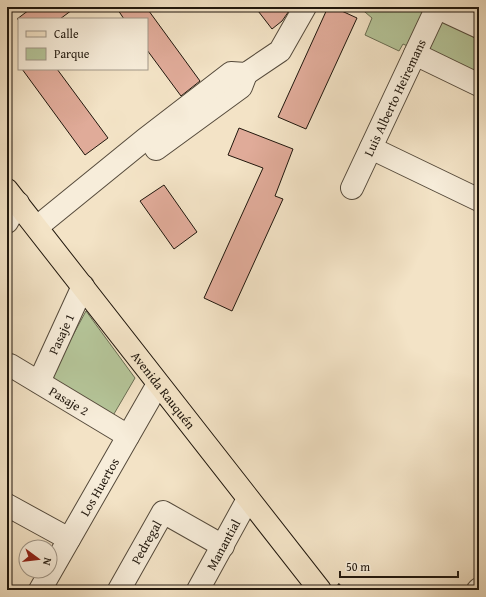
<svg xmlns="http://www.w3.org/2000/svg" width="486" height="597" viewBox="0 0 486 597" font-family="'Gentium Book Plus',serif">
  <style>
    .green { fill: #b5c599; stroke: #6a6e53 }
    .building { fill: #e0ab99; stroke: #20170d }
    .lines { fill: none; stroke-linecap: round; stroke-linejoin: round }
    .minor-casing { stroke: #554a3b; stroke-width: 24 }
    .major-casing { stroke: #20170d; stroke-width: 24 }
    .path { stroke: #20170d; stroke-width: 2.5; stroke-dasharray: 3 2; stroke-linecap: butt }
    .minor { stroke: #f7edda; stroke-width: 22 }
    .major { stroke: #f3e3c6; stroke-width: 22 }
    .labels { text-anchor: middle; stroke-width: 3; stroke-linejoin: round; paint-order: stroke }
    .street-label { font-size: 13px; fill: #20170d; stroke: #f7edda }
  </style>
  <rect width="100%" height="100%" fill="#f3e3c6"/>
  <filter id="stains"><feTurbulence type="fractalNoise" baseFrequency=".005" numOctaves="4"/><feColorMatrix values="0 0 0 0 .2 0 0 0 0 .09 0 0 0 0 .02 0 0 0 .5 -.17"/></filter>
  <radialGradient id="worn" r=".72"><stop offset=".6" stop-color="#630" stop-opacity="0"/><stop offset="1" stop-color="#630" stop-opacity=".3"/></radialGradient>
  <g class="green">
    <path d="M359,7H416L479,36V78L403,44L399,51L365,35L372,18Z"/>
    <path d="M86,311L135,378L111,419L57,384L52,374Z"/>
  </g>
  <g class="building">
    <path d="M33,7H76L60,19H17Z"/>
    <path d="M116,7H146L200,81L181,96L147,50V19H124Z"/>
    <path d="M255,7H286L289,11L282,21L272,29Z"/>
    <path d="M328,7H333L357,18L306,129L278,117Z"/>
    <path d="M22,69H57L108,138L85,155Z"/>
    <path d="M239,128L293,149L275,196L283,199L232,311L204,298L263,168L228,155Z"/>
    <path d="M164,185L197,232L174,249L140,201Z"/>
  </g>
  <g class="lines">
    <defs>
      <g id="minor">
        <path d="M436,7L479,27"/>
        <path d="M415,54L479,85"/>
        <path d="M371,148L479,200"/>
        <path d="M156,149L241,87L246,74"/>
        <path id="s1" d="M352,188L437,7"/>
        <path d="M7,222L18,203"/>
        <path d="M37,227L144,140L231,73L246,74L280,51L305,7"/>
        <path id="s2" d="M10,365L128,436"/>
        <path id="s3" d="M39,382L83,286"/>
        <path d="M7,505L69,539"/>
        <path id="s4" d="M40,590L158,384"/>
        <path id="s5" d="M119,590L163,512L223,546"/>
        <path id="s6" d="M198,590L248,499"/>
        <path d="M478,590L479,589"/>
      </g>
      <g id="major">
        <path id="s7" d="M7,190L320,590"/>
      </g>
    </defs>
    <use href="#minor" class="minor-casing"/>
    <use href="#major" class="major-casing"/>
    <path class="path" d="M338,584L344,590"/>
    <use href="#minor" class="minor"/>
    <use href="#major" class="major"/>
  </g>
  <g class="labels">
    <g class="street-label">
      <text dy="5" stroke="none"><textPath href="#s1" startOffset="100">Luis Alberto Heiremans</textPath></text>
      <text dy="5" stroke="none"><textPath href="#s3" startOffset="53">Pasaje 1</textPath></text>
      <text dy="5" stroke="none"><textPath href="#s7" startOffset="254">Avenida Rauquén</textPath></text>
      <text dy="5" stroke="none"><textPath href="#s2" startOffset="69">Pasaje 2</textPath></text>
      <text dy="5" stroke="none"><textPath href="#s4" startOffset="119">Los Huertos</textPath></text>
      <text dy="5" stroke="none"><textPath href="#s5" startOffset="55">Pedregal</textPath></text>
      <text dy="5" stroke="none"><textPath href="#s6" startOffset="52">Manantial</textPath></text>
    </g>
  </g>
  <rect width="486" height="597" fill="none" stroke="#f3e3c6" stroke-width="24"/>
  <rect x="8" y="8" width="470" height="581" fill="none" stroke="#20170d" stroke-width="2"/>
  <rect x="12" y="12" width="462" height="573" fill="none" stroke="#20170d"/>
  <rect x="18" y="18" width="130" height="52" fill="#f7edda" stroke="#a19788"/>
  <rect x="26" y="31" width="20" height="6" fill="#f3e3c6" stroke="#a19788"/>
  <text x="54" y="38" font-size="12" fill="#20170d">Calle</text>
  <rect x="26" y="48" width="20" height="12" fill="#b5c599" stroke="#a19788"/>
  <text x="54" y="58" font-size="12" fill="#20170d">Parque</text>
  <g transform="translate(38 559) rotate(105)"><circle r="19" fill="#f7edda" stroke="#a19788"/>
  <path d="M0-3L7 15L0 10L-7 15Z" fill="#8f2418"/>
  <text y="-6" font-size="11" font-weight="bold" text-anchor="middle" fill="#20170d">N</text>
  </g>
  <path d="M340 571v6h118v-6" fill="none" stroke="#20170d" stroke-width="2"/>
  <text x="346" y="571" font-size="12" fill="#20170d" stroke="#f7edda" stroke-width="3" paint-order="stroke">50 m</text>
  <rect width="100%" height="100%" filter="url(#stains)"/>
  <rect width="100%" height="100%" fill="url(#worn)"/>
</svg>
